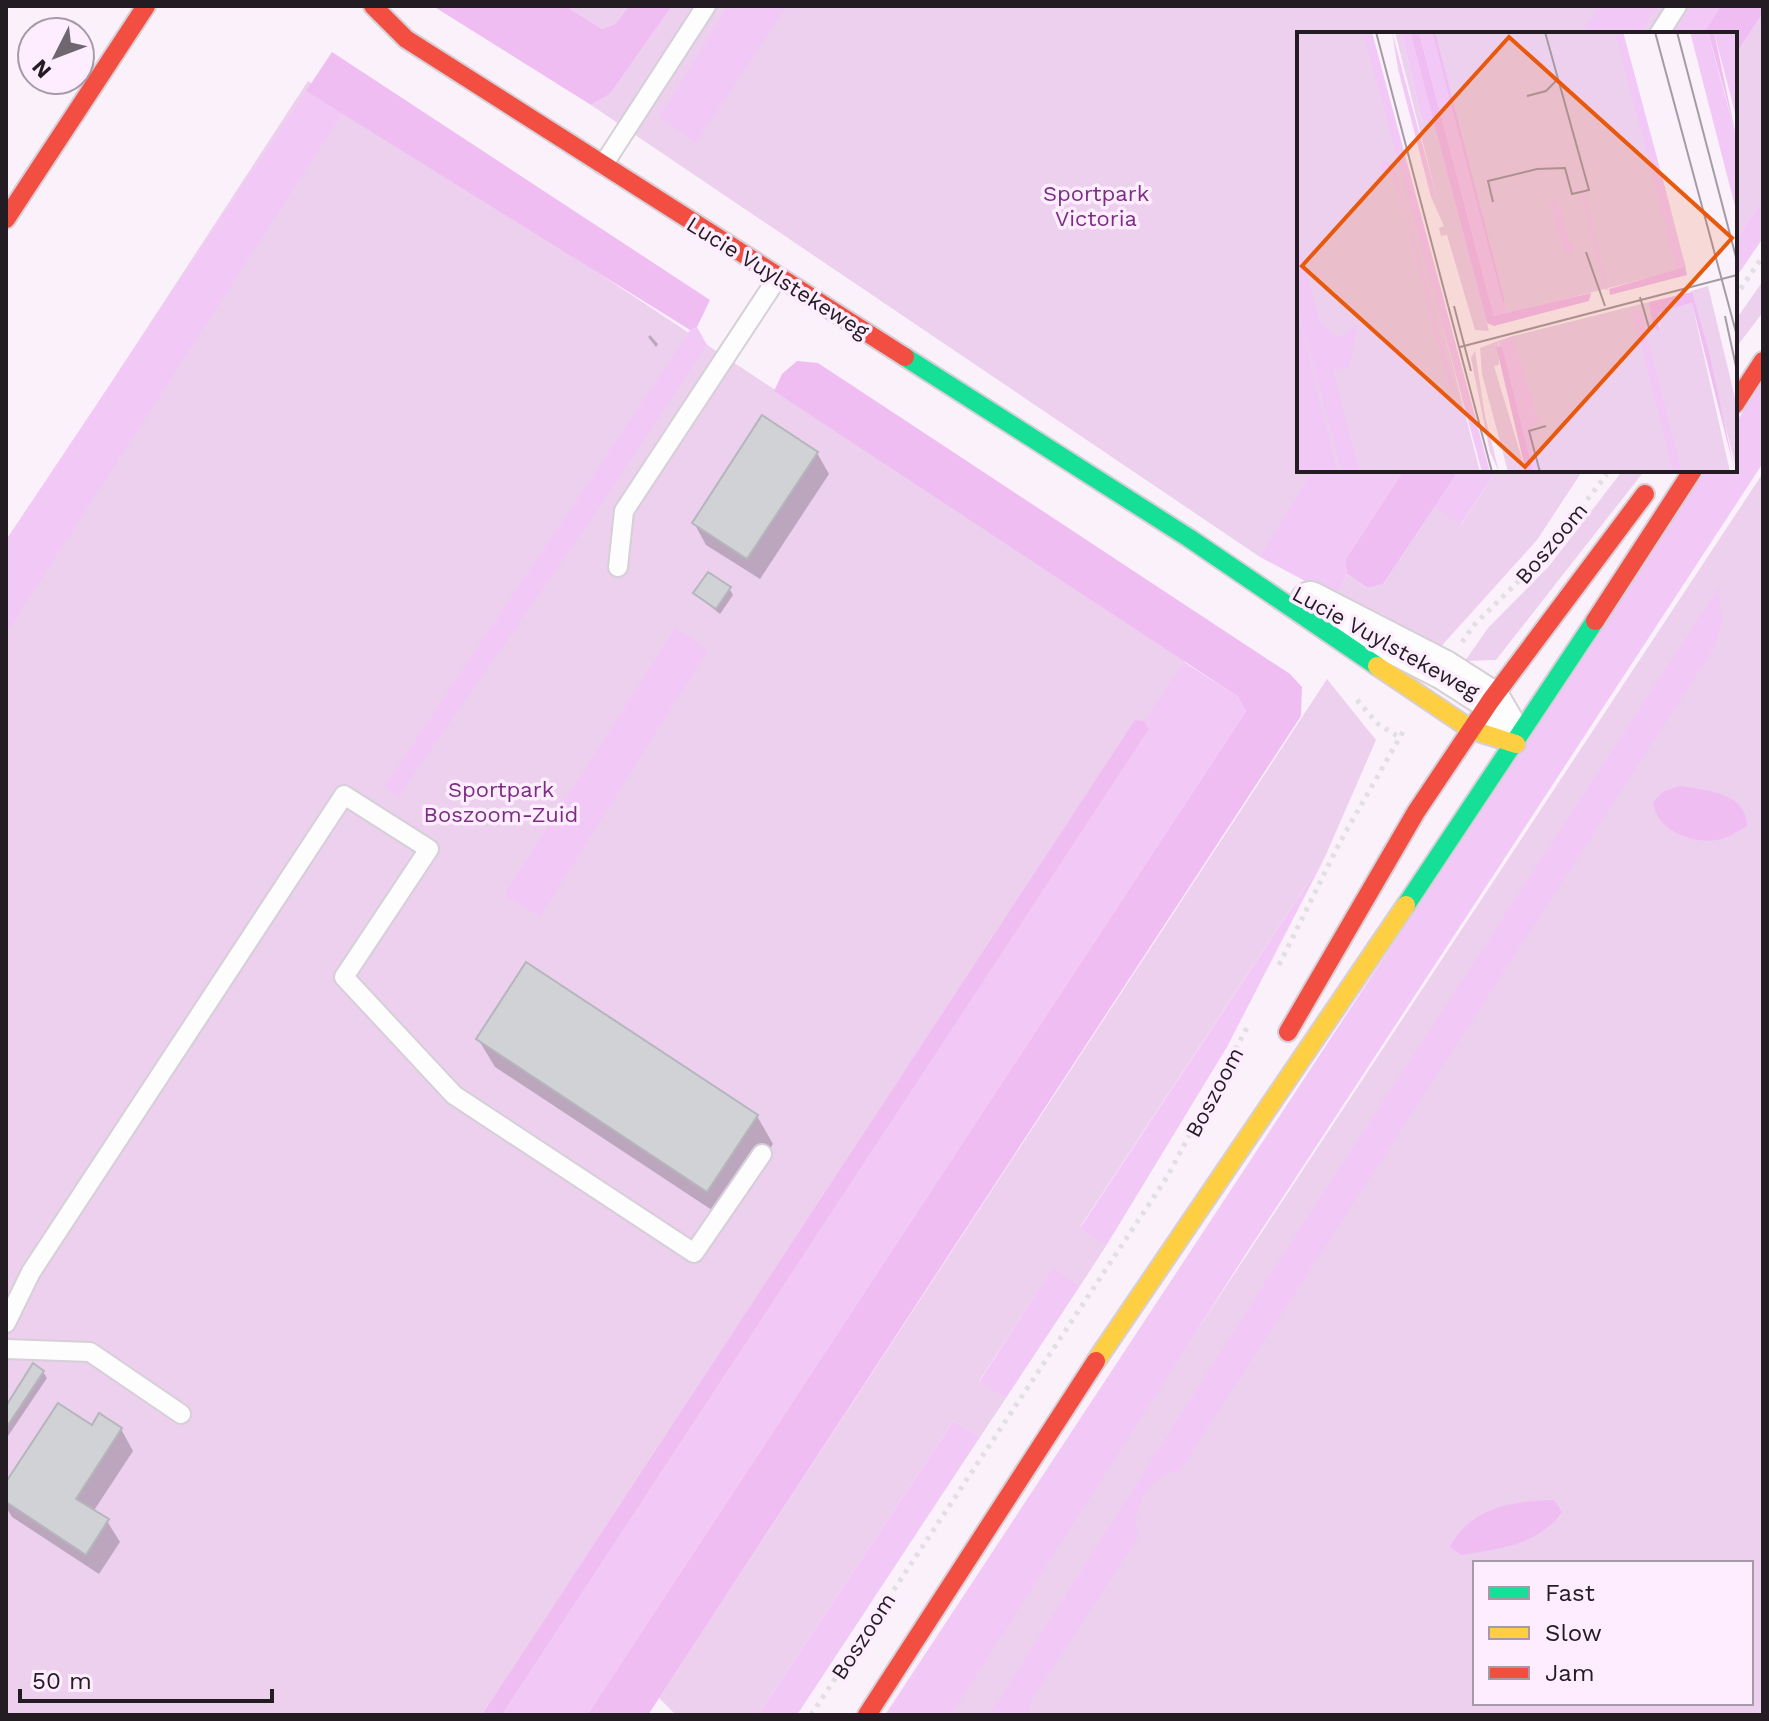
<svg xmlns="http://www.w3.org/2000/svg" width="1769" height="1721" viewBox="0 0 1769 1721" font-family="'Work Sans',sans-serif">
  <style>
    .green { fill: #ecd0ee; fill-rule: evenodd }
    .forest { fill: #f2c9f6 }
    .water { fill: #f0bdf3 }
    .shadow { fill: #0003 }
    .building { fill: #d0d2d6; stroke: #b5b6bb; stroke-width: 2 }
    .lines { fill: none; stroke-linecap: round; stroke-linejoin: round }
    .lane-casing { stroke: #d6cfd7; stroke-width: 22 }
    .street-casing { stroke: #d6cfd7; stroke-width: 42 }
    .fast-casing { stroke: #d6cfd7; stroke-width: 22 }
    .slow-casing { stroke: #d6cfd7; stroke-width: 22 }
    .jam-casing { stroke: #d6cfd7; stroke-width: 22 }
    .path { stroke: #e1dfe2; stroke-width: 5; stroke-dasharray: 4 6; stroke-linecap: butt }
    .lane { stroke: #fefdfe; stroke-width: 18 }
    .street { stroke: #fefdfe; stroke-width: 38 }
    .fast { stroke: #16e098; stroke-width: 18 }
    .slow { stroke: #ffcf43; stroke-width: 18 }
    .jam { stroke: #f24e42; stroke-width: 18 }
    .labels { text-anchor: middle; stroke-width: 7; stroke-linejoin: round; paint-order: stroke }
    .park-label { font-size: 22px; fill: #7b2c83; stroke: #feedff }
    .street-label { font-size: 22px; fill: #231d23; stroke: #feedff }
    .inset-road { fill: none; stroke: #a49ca5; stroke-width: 2 }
    .view { fill: #e8590c; fill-opacity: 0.15; stroke: #e8590c; stroke-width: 4 }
    .inset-edge { fill: none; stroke: #231d23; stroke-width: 4 }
  </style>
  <rect width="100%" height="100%" fill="#faf1fb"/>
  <g class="green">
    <path d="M566,6H629L615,24L602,29Z"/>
    <path d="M672,6H1721L1703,34H1299V470H1404L1345,560L1260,557L591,105L610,94Z"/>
    <path d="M1763,13V198L1735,241V55Z"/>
    <path d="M308,81L1185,661L495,1715H6V544Z"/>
    <path d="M1763,281V312L1735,349V321Z"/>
    <path d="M1497,470H1583L1537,540L1436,652L1337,598L1347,574L1366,588L1383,584L1434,507L1461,524Z"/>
    <path d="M1623,470H1645L1496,660L1465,661L1488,628L1549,566Z"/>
    <path d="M1763,473V1715H943ZM1475,1563H1751V1703H1475Z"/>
    <path d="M1327,679L1376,740L1325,857L1080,1227L1106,1246L1080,1286L1053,1269L979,1381L1006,1398L980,1437L953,1421L758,1715H676L659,1698Z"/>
  </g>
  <g class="forest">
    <path d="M728,6H787L696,143L659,117Z"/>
    <path d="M1599,6H1657L1639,34H1581Z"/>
    <path d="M1691,6H1721L1703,34H1673Z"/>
    <path d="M306,91L342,114L6,634V540Z"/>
    <path d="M1763,198V238L1735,279V241Z"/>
    <path d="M697,327L707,345L584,530L398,797L385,786L690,330Z"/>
    <path d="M1763,380V463L1251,1246L951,1715H885L1705,470H1735V424Z"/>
    <path d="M1313,470H1404L1345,559L1347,574L1337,598L1260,557Z"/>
    <path d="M1459,470H1497L1460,525L1434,507Z"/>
    <path d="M1719,587L1722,623L1714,648L1179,1472C1152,1470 1128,1511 1139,1536L1030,1703L1028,1715H989L1262,1287Z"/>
    <path d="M676,627L708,650L540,917L504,895Z"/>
    <path d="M1184,662L1237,696L1246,711L587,1715H502L1148,730L1144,721Z"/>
    <path d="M1325,857L1227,1047L1106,1246L1080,1228Z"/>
    <path d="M1053,1268L1080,1286L1006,1398L979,1382Z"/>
    <path d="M953,1421L980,1437L797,1715H758Z"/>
  </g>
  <g class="water">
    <path d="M433,6H566L602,29L615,24L629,6H672L610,94L591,105Z"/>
    <path d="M1721,6H1763V13L1735,55V34H1703Z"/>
    <path d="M332,52L710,300L697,327L690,330L306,91Z"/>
    <path d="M797,361L818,363L1290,674L1302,687L1301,716L648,1715H587L1246,711L1237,696L774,391L782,374Z"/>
    <path d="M1404,470H1459L1383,584L1367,588L1347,574L1345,560Z"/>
    <path d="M1135,720L1144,721L1149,729L502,1715H482Z"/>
    <path d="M1680,786C1705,790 1747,792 1747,826C1738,831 1727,839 1717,840C1690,844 1656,829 1653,802L1664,791Z"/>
    <path d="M1554,1500L1562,1512C1539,1545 1498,1549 1461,1555L1450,1547C1470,1507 1514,1501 1554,1500Z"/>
  </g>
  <g class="shadow">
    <path d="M650,335L658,344L656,347L648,337Z"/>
    <path d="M817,453L829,474L760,579L706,545L694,523Z"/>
    <path d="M729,588L733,595L720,614L695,594Z"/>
    <path d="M478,1039L757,1116L773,1144L724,1218L495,1067Z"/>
    <path d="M43,1372L47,1378L6,1439V1410Z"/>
    <path d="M92,1428L121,1429L133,1451L93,1512L107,1521L120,1542L99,1574L12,1517L6,1507V1486Z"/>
  </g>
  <g class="building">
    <path d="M762,415L818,452L747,559L692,523Z"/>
    <path d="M708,572L731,587L716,609L693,593Z"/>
    <path d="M526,962L758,1115L707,1192L476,1039Z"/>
    <path d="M33,1363L44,1371L6,1428V1406Z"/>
    <path d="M58,1403L92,1425L99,1413L122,1428L76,1499L109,1519L86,1555L6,1502V1482Z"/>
  </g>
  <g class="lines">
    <defs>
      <g id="lane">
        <path d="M1659,34L1677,6"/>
        <path d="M603,165L706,6"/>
        <path d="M618,567L624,511L778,277"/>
        <path d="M6,1323L31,1272L344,795L429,849L344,977L454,1095L694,1253L762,1154"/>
        <path d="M6,1349L90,1352L181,1414"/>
      </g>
      <path id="street" d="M1310,601L1444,670L1491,700L1505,724"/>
      <g id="fast">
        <path d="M905,357L1189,538L1377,666"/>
        <path d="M1406,905L1595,621"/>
      </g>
      <g id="slow">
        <path d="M1377,666L1472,730L1516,744"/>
        <path d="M1096,1361L1406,905"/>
      </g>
      <g id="jam">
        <path d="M373,6L406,39L905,357"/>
        <path d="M6,219L146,6"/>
        <path d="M1735,404L1763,361"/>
        <path d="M1595,621L1693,470"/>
        <path d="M1288,1032L1416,812L1491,700L1645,494"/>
        <path d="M867,1715L1096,1361"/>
      </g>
    </defs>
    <use href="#lane" class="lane-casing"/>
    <use href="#street" class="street-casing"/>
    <use href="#fast" class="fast-casing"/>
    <use href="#slow" class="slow-casing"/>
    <use href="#jam" class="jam-casing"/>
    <g class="path">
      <path d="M1735,297L1763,256"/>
      <path d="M1462,642L1475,624L1542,558L1607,474"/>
      <path d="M1357,700L1378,724L1399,737"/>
      <path d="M1279,965L1340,842L1404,730"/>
      <path d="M811,1715L1167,1177L1249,1024"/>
    </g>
    <use href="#lane" class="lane"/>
    <use href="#street" class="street"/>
    <use href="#fast" class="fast"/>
    <use href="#slow" class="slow"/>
    <use href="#jam" class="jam"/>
  </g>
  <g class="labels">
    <g class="park-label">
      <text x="1096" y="201">Sportpark<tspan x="1096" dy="25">Victoria</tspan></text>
      <text x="501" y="797">Sportpark<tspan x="501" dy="25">Boszoom-Zuid</tspan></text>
    </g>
    <g class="street-label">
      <text transform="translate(778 277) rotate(32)" y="8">Lucie Vuylstekeweg</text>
      <text transform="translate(1551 543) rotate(-50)" y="8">Boszoom</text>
      <text transform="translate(1386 642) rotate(29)" y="8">Lucie Vuylstekeweg</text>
      <text transform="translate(1214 1092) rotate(-62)" y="8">Boszoom</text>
      <text transform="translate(863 1636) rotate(-57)" y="8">Boszoom</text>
    </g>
  </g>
  <g transform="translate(1297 32)">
    <rect width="440" height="440" fill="#faf1fb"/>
    <path d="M0,0H70L183,440H0ZM98,0H104L125,88L138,93L192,299L178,298L150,203L144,204L142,196L147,194L134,165L139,163ZM136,0H326L389,236L211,282ZM411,254L440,374V440L394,259ZM352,270L363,297L361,281L395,271L433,440H236L205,315L216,304ZM201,309L202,333L197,334L229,440H211L185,342L183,316ZM178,319L188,384L202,440L193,420L174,326Z" fill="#ecd0ee"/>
    <path d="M66,0H75L193,440H185ZM95,0L139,163L134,165L101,37ZM104,0H113L138,93L125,88ZM122,0H135L211,282L197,284ZM318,0H326L369,159L388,235L380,237ZM393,0H411L440,108V182ZM417,0H440V89L431,54ZM87,129L96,131L158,360L151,353L107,177L94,140L82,138ZM285,164H288L311,258L308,257ZM260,167L275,220L268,222L253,169ZM0,206L23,290L37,303L47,305L61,289L53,335L36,339L63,440H45L0,273ZM343,278L349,299L385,440H376L335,279ZM0,279L24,372L41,440H0ZM216,304L242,393L235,394L241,440H236L201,309Z" fill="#f2c9f6"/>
    <path d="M113,0H122L197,284L294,261L292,269L197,294L190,291ZM135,0H138L208,270H206ZM411,0H417L440,108L428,61ZM388,235L390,243L313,263L312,257ZM395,260L412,320L438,440L395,271L361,281L362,299L356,294L352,270ZM199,314L205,315L236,440H229Z" fill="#f0bdf3"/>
    <path class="inset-road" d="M79,0L195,440M358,0L440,304M380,0L440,229M230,64L249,59L261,47M196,170L191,149L240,137L268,136L275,162L292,158L248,0M289,220L308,274M343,265L353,299M157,274L174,339M428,284L440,339M163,315L440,243M243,440L232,399L249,394"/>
    <path class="view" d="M212,5L435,206L228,435L5,234Z"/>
    <rect width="440" height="440" class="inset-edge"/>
  </g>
  <rect width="1769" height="1721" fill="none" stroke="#231d23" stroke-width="16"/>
  <rect x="1473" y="1561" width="280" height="144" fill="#feedff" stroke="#a69aa7" stroke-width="2"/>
  <rect x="1489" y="1587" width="40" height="12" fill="#16e098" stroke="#a69aa7" stroke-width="2"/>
  <text x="1545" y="1601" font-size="24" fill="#231d23">Fast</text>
  <rect x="1489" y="1627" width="40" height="12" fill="#ffcf43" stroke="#a69aa7" stroke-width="2"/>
  <text x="1545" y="1641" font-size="24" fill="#231d23">Slow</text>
  <rect x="1489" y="1667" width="40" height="12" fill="#f24e42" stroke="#a69aa7" stroke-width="2"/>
  <text x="1545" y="1681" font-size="24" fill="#231d23">Jam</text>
  <g transform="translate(56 56) rotate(228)"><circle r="38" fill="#feedff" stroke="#a69aa7" stroke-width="2"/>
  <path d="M0-6L14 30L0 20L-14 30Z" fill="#6e676f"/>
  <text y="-12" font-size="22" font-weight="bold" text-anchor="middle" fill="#231d23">N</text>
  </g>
  <path d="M20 1689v12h252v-12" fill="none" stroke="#231d23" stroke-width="4"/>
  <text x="32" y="1689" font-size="24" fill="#231d23" stroke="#feedff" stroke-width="6" paint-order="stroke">50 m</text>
</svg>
